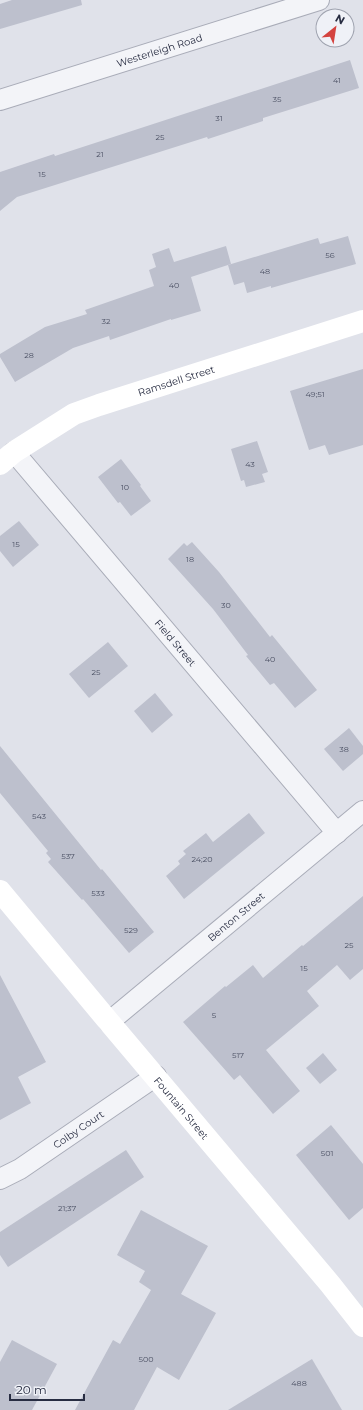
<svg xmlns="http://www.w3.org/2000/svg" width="363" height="1410" viewBox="0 0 363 1410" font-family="Montserrat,sans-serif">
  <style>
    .building { fill: #bdc0cd }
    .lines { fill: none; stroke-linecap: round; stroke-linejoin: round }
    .street-casing { stroke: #a9acb8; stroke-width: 22 }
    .street { stroke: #f3f4f8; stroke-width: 20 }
    .secondary { stroke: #fff; stroke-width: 22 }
    .labels { text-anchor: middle; stroke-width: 3.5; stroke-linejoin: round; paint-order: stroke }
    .number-label { font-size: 8px; fill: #4d5265 }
    .street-label { font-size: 10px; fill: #282d42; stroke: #eff1f7 }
  </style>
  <rect width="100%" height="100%" fill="#e0e2ea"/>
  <g class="building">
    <path d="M12,0H81L82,5L0,29V4Z"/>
    <path d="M350,60L359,88L263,118V121L208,139L207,137L17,197L0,211V172L54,154L55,156Z"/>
    <path d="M348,236L356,264L271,288V286L247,293L244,282L234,285L228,265L318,238L320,244Z"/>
    <path d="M226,246L231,264L191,277L201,311L171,320V319L110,340L109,336L73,348L15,382L0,357V354L45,327L87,314L85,310L154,286L149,270L156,267L152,254L169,248L174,262Z"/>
    <path d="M363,369V445L329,455L325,445L309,450L290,391Z"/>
    <path d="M257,441L268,472L262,474L265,482L246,487L244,480L241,481L231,449Z"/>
    <path d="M121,459L141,485L140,486L151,501L131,516L120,502L118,503L98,477Z"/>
    <path d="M19,521L39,545L13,567L0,551V536Z"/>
    <path d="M192,542L219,572L270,637L272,635L317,690L295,708L274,683L270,685L256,668L246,656L248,655L213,609L168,559L184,543L187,546Z"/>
    <path d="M108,642L128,666L89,698L69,674Z"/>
    <path d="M155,693L173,715L152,733L134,711Z"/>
    <path d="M349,728L363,746V754L343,771L324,749Z"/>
    <path d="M0,746L101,870L102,869L154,932L129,953L83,899L82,900L48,862L51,859L46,853L48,851L0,793Z"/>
    <path d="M249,813L265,833L184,899L166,876L180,864L178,861L186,854L183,851L206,833L213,842Z"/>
    <path d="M363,896V969L350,980L337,965L307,991L319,1006L266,1050L300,1091L273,1114L240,1075L234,1080L183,1022L225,986L226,987L253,965L263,978L302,945L303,946Z"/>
    <path d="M0,975L46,1062L18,1077L31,1103L0,1120Z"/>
    <path d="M323,1053L337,1070L320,1084L306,1068Z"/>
    <path d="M331,1125L363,1164V1208L349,1220L296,1155Z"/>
    <path d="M126,1150L144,1177L8,1267L0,1255V1232Z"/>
    <path d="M141,1210L208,1246L181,1294L216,1313L179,1380L157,1367L134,1410H75L113,1340L120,1344L151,1290L139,1282L145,1271L117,1255Z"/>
    <path d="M12,1340L57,1364L32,1410H0V1362Z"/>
    <path d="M312,1359L342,1410H228Z"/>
  </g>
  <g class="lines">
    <defs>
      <g id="street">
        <path id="s1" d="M0,100L319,0"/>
        <path id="s2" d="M14,452L337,833"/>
        <path id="s3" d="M109,1022L363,811"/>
        <path id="s4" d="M0,1179L20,1169L156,1076"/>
      </g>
    </defs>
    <use href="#street" class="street-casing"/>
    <use href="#street" class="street"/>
    <g class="secondary">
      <path id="s5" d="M0,464L14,452L74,414L99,405L363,321"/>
      <path id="s6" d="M0,891L109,1022L330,1284L363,1326"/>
    </g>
  </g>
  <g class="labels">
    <g class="number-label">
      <text x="337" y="83">41</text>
      <text x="277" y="102">35</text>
      <text x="219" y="121">31</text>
      <text x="160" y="140">25</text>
      <text x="100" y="157">21</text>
      <text x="42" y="177">15</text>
      <text x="330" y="258">56</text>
      <text x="265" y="274">48</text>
      <text x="174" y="288">40</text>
      <text x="106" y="324">32</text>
      <text x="29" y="358">28</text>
      <text x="315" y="397">49;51</text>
      <text x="250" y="467">43</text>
      <text x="125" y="490">10</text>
      <text x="16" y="547">15</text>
      <text x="190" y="562">18</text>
      <text x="226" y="608">30</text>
      <text x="270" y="662">40</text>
      <text x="96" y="675">25</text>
      <text x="344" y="752">38</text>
      <text x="39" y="819">543</text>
      <text x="68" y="859">537</text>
      <text x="202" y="862">24;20</text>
      <text x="98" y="896">533</text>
      <text x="131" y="933">529</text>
      <text x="349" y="948">25</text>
      <text x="304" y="971">15</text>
      <text x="214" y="1018">5</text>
      <text x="238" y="1058">517</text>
      <text x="327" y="1156">501</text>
      <text x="67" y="1211">21;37</text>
      <text x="146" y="1362">500</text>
      <text x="299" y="1386">488</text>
    </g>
    <g class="street-label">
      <text dy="4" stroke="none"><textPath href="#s1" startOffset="167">Westerleigh Road</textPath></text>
      <text dy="4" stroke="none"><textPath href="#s5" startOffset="197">Ramsdell Street</textPath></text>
      <text dy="4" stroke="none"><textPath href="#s2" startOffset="250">Field Street</textPath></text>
      <text dy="4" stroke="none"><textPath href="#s3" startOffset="165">Benton Street</textPath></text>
      <text dy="4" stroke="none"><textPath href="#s6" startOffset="283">Fountain Street</textPath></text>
      <text dy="4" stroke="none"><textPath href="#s4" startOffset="93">Colby Court</textPath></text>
    </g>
  </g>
  <g transform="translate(335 28) rotate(30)"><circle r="19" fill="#eff1f7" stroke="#9fa3af"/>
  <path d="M0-3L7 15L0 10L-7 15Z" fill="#d4433f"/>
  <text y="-6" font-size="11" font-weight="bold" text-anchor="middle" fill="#282d42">N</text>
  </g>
  <path d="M10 1394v6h74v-6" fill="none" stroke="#282d42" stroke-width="2"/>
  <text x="16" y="1394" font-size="12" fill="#282d42" stroke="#eff1f7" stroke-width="3" paint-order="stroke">20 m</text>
</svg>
